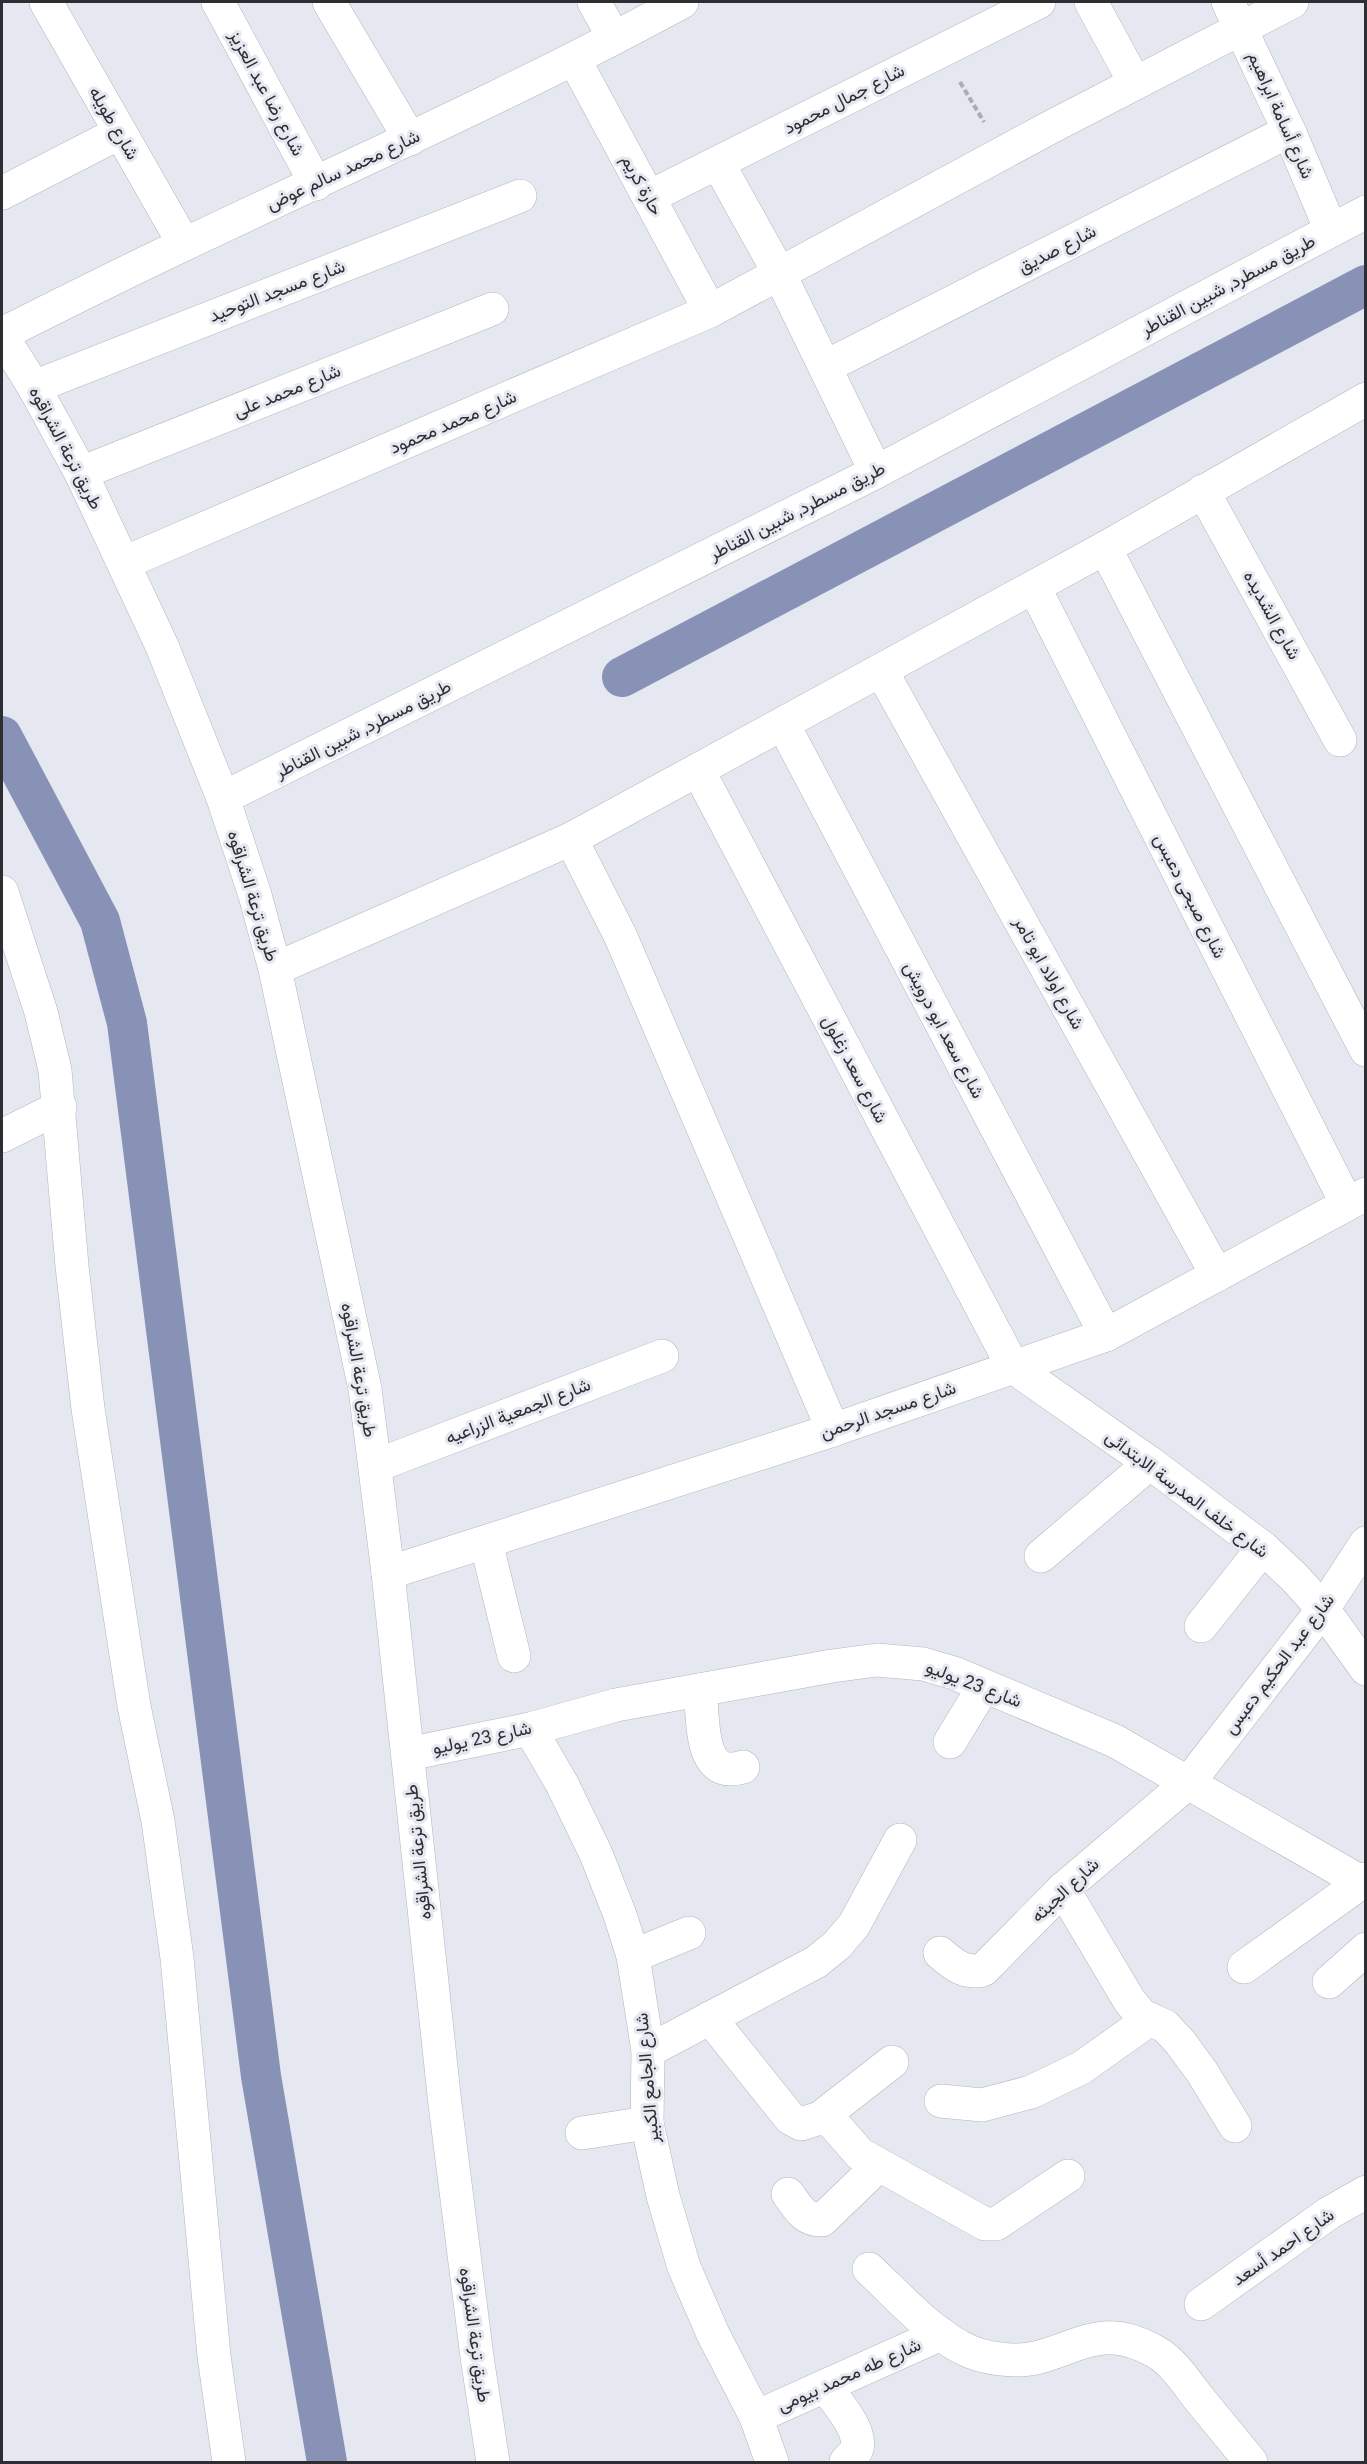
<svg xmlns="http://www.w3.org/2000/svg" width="1367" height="2464" viewBox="0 0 1367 2464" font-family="Roboto,Vazirmatn,sans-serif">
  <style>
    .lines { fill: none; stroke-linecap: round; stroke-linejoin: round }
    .canal { stroke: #8792b6; stroke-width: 40 }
    .street-casing { stroke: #b2b5bd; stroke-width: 34 }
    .secondary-casing { stroke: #b2b5bd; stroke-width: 34 }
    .path { stroke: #aaadb3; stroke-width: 4; stroke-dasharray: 6 3; stroke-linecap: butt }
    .street { stroke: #fff; stroke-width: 33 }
    .secondary { stroke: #fff; stroke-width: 33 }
    .labels { text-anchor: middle; stroke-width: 6; stroke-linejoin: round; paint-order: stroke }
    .street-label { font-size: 18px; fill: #2d2e31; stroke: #e5e8f0 }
  </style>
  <rect width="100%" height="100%" fill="#e5e8f0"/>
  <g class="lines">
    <g class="canal">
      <path d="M622,677L1366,285"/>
      <path d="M2,736L100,921L127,1023L261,2076L327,2462"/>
    </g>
    <defs>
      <g id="street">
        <path d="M46,2L184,244"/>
        <path d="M218,2L316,184"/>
        <path d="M329,2L410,139"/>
        <path d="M594,2L614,38"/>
        <path d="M1091,2L1135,83"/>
        <path d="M1228,2L1289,131L1331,230"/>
        <path d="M574,59L710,311"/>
        <path d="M718,163L779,273L876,472"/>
        <path d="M2,193L119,133"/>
        <path d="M649,197L1039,2"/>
        <path d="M2,334C62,304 123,273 185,244C351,165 520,90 682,2"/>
        <path d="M825,367L1289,131"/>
        <path d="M34,387L520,196"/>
        <path d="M81,473L492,309"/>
        <path d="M1203,491L1340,740"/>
        <path d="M1105,548L1366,1050"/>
        <path d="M124,563L710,311L1049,128L1292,2"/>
        <path d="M1034,587L1347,1204"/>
        <path d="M881,670L1217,1275"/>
        <path d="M783,724L1106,1335"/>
        <path d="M698,770L1013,1367L1150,1463L1263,1548L1294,1577L1323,1609L1366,1669"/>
        <path d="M223,798L876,472L1366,212"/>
        <path d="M571,839L620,935L833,1430"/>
        <path d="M2,892L41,1012L55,1070L72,1266L88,1409L134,1706L158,1821L177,1958L214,2356L229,2462"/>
        <path d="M275,969L571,839L1105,548L1366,399"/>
        <path d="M2,1136L60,1107"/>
        <path d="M375,1466L662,1356"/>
        <path d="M486,1542L514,1656"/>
        <path d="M1041,1556L1150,1463"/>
        <path d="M388,1573L833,1430L1106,1335L1366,1194"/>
        <path d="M1201,1626L1263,1548"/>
        <path d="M700,1690C704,1720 698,1781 743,1767"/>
        <path d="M530,1729L562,1784L596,1854L620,1915L633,1956L648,2051L647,2123L663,2196L684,2267L713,2334L756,2417L772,2462"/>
        <path d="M950,1742L984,1686"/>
        <path d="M408,1754L530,1729L616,1705L832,1666L877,1660L923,1664L954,1673L1115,1741L1361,1882"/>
        <path d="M1063,1889L1129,2000L1142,2016L1165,2026L1180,2042L1202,2072L1235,2126"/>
        <path d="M940,1953C954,1965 964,1974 983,1970L1063,1889L1189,1782L1323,1609L1366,1543"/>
        <path d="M633,1956L689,1933"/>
        <path d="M1244,1967L1366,1879"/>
        <path d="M1329,1982L1366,1949"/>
        <path d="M710,2018L790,2118L801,2124L820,2118L831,2121L860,2154L985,2224H996L1068,2176"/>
        <path d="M648,2051L816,1962L837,1945L854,1925L900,1840"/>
        <path d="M941,2101L982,2105L1031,2092L1081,2068L1150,2019"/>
        <path d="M820,2118L892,2062"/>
        <path d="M582,2133L647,2123"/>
        <path d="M788,2194C798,2207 803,2220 822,2220L879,2165"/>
        <path d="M869,2269C898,2296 934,2337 971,2352C992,2360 1022,2363 1043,2356C1088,2342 1109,2325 1156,2352C1172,2361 1185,2380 1196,2395C1214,2417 1233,2440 1251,2462"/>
        <path d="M1201,2304L1329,2213L1366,2192"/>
        <path d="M825,2386C835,2400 865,2433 856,2451C853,2455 849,2458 846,2462"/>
        <path d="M756,2417L941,2334"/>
      </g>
      <path id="secondary" d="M2,336L34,387L81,473L162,646L223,798L255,895L275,969L365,1389L388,1573L445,2104L477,2357L493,2462"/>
    </defs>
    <use href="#street" class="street-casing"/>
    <use href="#secondary" class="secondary-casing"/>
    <path class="path" d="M960,82L984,122"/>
    <use href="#street" class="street"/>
    <use href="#secondary" class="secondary"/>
  </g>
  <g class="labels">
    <g class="street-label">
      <text transform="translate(267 93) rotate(62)" y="6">شارع رضا عبد العزيز</text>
      <text transform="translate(844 99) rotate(-27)" y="6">شارع جمال محمود</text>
      <text transform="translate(1281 115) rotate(66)" y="6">شارع أسامة ابراهيم</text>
      <text transform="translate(114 123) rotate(60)" y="6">شارع طويله</text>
      <text transform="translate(343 170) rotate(-25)" y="6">شارع محمد سالم عوض</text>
      <text transform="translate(642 185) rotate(61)" y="6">حارة كريم</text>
      <text transform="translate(1057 249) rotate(-27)" y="6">شارع صديق</text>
      <text transform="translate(1228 285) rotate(-28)" y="6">طريق مسطرد, شبين القناطر</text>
      <text transform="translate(277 291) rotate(-21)" y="6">شارع مسجد التوحيد</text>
      <text transform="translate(287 391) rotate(-22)" y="6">شارع محمد على</text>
      <text transform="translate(453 422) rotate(-23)" y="6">شارع محمد محمود</text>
      <text transform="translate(66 448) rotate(62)" y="6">طريق ترعة الشراقوه</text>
      <text transform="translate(797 511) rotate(-27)" y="6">طريق مسطرد, شبين القناطر</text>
      <text transform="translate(1272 615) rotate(61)" y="6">شارع الشديده</text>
      <text transform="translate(363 729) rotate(-27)" y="6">طريق مسطرد, شبين القناطر</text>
      <text transform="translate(253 896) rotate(73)" y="6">طريق ترعة الشراقوه</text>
      <text transform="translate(1190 896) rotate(63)" y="6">شارع صبحى دعبس</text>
      <text transform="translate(1049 973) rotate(61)" y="6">شارع اولاد ابو تامر</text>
      <text transform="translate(944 1030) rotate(62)" y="6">شارع سعد ابو درويش</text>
      <text transform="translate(855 1069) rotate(62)" y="6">شارع سعد زغلول</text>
      <text transform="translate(359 1370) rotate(80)" y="6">طريق ترعة الشراقوه</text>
      <text transform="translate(888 1410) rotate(-19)" y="6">شارع مسجد الرحمن</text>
      <text transform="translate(518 1411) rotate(-21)" y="6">شارع الجمعية الزراعيه</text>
      <text transform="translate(1187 1494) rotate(37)" y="6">شارع خلف المدرسة الابتدائى</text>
      <text transform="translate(1279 1664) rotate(-53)" y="6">شارع عبد الحكيم دعبس</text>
      <text transform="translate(974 1684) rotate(21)" y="6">شارع 23 يوليو</text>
      <text transform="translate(482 1738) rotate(-12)" y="6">شارع 23 يوليو</text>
      <text transform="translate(418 1852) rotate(-96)" y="6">طريق ترعة الشراقوه</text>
      <text transform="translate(1065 1890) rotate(-43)" y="6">شارع الجبثه</text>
      <text transform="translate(647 2078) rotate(-95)" y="6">شارع الجامع الكبير</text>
      <text transform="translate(1283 2247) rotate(-35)" y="6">شارع احمد أسعد</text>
      <text transform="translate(475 2335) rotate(82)" y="6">طريق ترعة الشراقوه</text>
      <text transform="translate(849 2375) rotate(-24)" y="6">شارع طه محمد بيومى</text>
    </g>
  </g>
  <rect width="1367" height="2464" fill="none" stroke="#2d2e31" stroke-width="6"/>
</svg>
